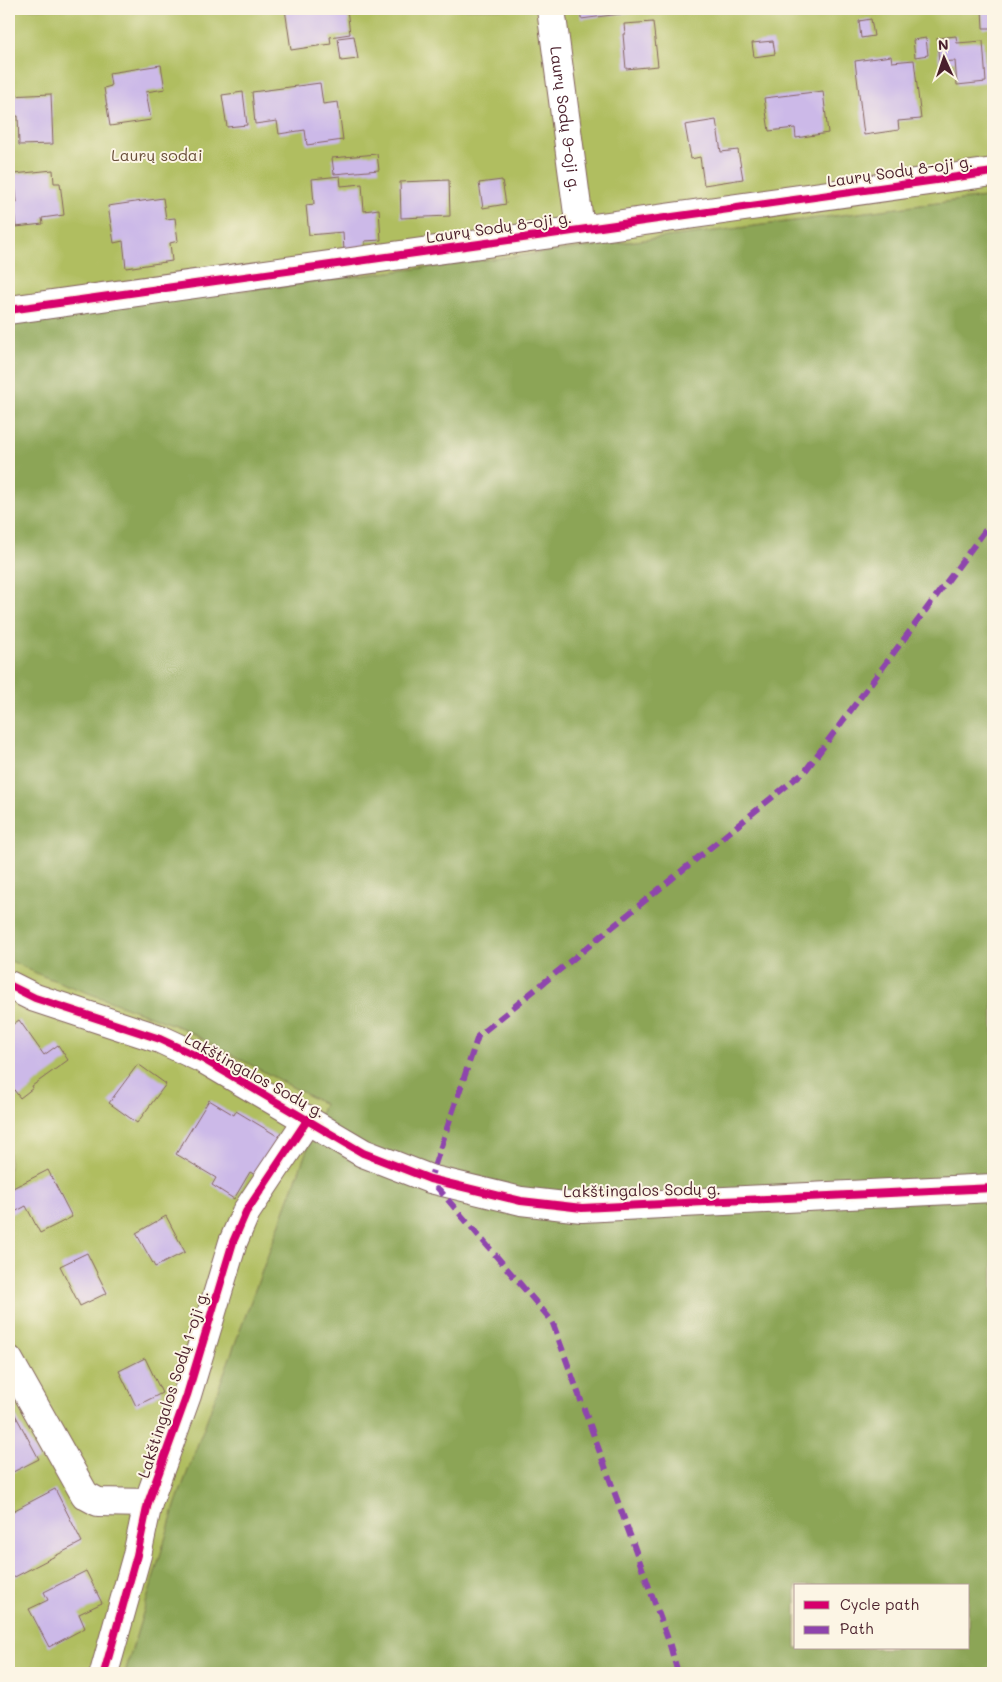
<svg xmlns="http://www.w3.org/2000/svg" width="1002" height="1682" viewBox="0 0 1002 1682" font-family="Mali,sans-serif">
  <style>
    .green { fill: #b0be60; stroke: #7d6e46 }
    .forest { fill: #8ca556; stroke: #6b6240; fill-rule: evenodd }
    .building { fill: #ccb9e8 }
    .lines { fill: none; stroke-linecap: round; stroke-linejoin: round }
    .minor-casing { stroke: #83635e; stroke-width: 30 }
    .minor { stroke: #fff; stroke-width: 28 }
    .quiet { stroke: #8e44ad; stroke-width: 6; stroke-dasharray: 12 6; stroke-linecap: butt }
    .cycleway-casing { stroke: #fcf5e5; stroke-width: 11 }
    .cycleway { stroke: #d6006c; stroke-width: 8 }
    .labels { text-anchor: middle; stroke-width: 4; stroke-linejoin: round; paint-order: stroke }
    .street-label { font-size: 16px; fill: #4a1f2b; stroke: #fcf5e5 }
    .park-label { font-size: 16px; fill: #694f3b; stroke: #fcf5e5 }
  </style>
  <rect width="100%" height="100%" fill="#fcf5e5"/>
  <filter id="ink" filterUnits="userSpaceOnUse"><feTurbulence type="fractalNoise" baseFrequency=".02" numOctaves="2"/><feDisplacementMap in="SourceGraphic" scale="10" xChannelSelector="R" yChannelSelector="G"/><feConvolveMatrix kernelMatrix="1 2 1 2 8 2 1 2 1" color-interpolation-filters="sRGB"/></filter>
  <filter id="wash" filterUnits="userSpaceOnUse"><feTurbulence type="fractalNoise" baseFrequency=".0096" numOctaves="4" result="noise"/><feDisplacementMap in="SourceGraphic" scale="20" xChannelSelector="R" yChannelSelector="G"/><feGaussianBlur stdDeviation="1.12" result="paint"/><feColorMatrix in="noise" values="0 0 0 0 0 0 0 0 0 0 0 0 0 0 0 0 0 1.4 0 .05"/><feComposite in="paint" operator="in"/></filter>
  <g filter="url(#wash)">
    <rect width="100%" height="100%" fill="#ece1be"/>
    <g class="green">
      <path d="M9,9H993V196L9,320Z"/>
      <path d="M9,960L41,975L182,1028L324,1104L176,1503L125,1673H9Z"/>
    </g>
    <path class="forest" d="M993,196V1673H125L176,1503L324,1104L182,1028L40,975L9,960V320ZM796,1586H968V1648H796Z"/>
    <g id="blocks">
      <g class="building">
        <path d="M285,9H347L350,34L330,37L331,44L291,50Z"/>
        <path d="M580,9H644V11L581,19Z"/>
        <path d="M982,9H993V28H983Z"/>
        <path d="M871,19L874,36L861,38L859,21Z"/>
        <path d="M653,22L658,66L626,69L623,34H625L624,24Z"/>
        <path d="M354,36L358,59L341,61L338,38Z"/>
        <path d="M956,36L957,43L983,41L986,82L957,85L955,61L939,62L937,38Z"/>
        <path d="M926,38L928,55L915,57L913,40Z"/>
        <path d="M773,41L775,54L754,57L752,43Z"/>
        <path d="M891,56L892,62L914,60L921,119L898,121L899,130L864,135L855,61Z"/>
        <path d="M161,65L165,89L146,92L151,120L110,126L104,88L111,86L109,73Z"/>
        <path d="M320,83L323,104L338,102L343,140L307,145L305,130L279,134L277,121L255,124L252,92Z"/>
        <path d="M823,91L828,133L796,138L795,128L769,131L764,98Z"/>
        <path d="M243,92L247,125L227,127L222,95Z"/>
        <path d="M51,94L53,144L19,145L18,116L9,117V96Z"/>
        <path d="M716,120L721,152L738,150L743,179L704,185L700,157L691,159L685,125Z"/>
        <path d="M377,154L379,170L334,174L332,158Z"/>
        <path d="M53,170L54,183H60L64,215L42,218L43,224L16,227L13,202H17L14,174Z"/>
        <path d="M340,176L341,186L362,184L364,211L379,209L381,240L365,241V250L344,252L343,232L309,235L306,205L314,204L312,179Z"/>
        <path d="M449,180L450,216L401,218L400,182Z"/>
        <path d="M502,180L506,204L483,208L479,183Z"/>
        <path d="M163,198L166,219L175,218L178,241L170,243L172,261L126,268L123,241L114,243L108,206Z"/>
        <path d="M19,1020L44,1055L58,1045L68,1060L32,1086L33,1088L20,1098L9,1083V1027Z"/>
        <path d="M138,1064L166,1084L137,1123L109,1103Z"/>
        <path d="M209,1100L234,1115L236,1111L284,1140L261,1178L250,1172L234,1199L212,1185L216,1178L176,1154Z"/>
        <path d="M48,1170L72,1217L40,1233L26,1206L9,1215V1190Z"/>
        <path d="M166,1216L185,1252L155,1267L136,1233Z"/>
        <path d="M87,1253L107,1293L80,1306L60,1266Z"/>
        <path d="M145,1358L162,1393L136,1406L119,1371Z"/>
        <path d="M11,1407L39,1459L9,1474V1408Z"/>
        <path d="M55,1489L82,1542L9,1580V1513Z"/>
        <path d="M86,1571L102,1603L79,1614L85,1628L49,1647L29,1609L48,1600L44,1592Z"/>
      </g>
    </g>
  </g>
  <g filter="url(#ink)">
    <use href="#blocks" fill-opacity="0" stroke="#83635e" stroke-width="1"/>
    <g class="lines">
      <defs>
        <g id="minor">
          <path id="s1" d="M551,9L580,229"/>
          <path d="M9,310L993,172"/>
          <path d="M9,985L35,998L160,1039L205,1060L363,1153L430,1179L521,1201L582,1208L993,1188"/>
          <path d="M9,1360L85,1495L98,1502L148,1503"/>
          <path d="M104,1673L137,1555L148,1503L187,1395L233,1242L246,1212L308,1119"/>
        </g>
      </defs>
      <use href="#minor" class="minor-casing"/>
      <use href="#minor" class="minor"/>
      <path class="quiet" d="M678,1673L669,1642L552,1321L430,1179L478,1036L806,770L993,520"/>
      <defs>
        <g id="cycleway">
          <path d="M9,310L993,172"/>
          <path d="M9,985L35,998L160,1039L205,1060L363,1153L430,1179L521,1201L582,1208L993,1188"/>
          <path d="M104,1673L137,1555L148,1503L187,1395L233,1242L246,1212L308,1119"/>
        </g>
      </defs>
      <use href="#cycleway" class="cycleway-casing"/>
      <use href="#cycleway" class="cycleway"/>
    </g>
  </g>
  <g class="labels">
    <g class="street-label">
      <text dy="6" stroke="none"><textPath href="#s1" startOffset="111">Laurų Sodų 9-oji g.</textPath></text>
      <text transform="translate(900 171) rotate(-8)" y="6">Laurų Sodų 8-oji g.</text>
      <text transform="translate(499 227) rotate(-8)" y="6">Laurų Sodų 8-oji g.</text>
      <text transform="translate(255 1075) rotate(29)" y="6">Lakštingalos Sodų g.</text>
      <text transform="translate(642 1190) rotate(-1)" y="6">Lakštingalos Sodų g.</text>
      <text transform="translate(173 1384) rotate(-72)" y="6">Lakštingalos Sodų 1-oji g.</text>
    </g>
    <g class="park-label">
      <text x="157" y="161">Laurų sodai</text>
    </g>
  </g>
  <rect width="1002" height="1682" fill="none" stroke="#fcf5e5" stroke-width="30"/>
  <rect x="794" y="1584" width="175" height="65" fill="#fcf5e5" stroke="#b59f9b"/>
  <rect x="804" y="1601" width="25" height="8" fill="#d6006c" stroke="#b59f9b"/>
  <text x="840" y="1610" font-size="15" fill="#4a1f2b">Cycle path</text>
  <rect x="804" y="1626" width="25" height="8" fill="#8e44ad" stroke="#b59f9b"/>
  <text x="840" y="1634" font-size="15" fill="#4a1f2b">Path</text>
  <g transform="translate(944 58) rotate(357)" stroke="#fcf5e5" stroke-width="4" paint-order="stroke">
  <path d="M0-4L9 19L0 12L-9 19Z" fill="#4a1f2b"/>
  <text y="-8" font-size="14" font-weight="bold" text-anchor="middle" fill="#4a1f2b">N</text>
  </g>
</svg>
